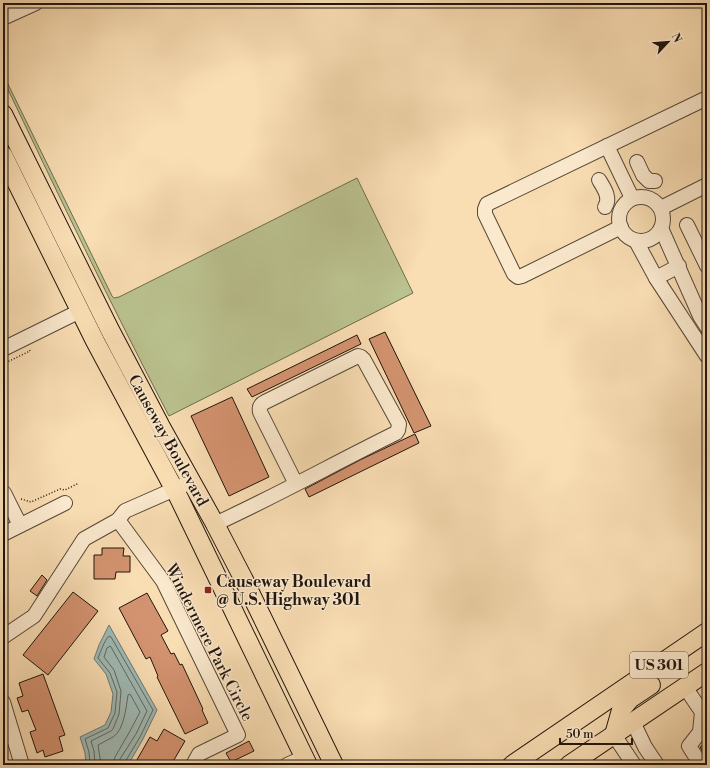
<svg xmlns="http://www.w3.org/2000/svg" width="710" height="768" viewBox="0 0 710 768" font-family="'Libre Bodoni',serif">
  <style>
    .green { fill: #bac28f; stroke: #6d6c4e }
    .water { fill: #a0bab5; stroke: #6d7872 }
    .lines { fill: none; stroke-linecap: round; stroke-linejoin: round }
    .shore { stroke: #606861; stroke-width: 1 }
    .building { fill: #d49370; stroke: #20150d }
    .minor-casing { stroke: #564736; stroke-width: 16 }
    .major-casing { stroke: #20150d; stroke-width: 20 }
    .path { stroke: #20150d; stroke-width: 1.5; stroke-dasharray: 1 2; stroke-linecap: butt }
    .minor { stroke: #fbe9ce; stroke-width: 14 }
    .major { stroke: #f9ddb3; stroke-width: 18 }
    .poi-dot { fill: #8f2418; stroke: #fbe9ce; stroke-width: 1.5 }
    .labels { text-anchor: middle; stroke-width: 3; stroke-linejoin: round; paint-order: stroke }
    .shield { fill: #fbe9ce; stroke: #625547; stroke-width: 1 }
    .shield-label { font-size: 15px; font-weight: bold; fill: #20150d }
    .street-label { font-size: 16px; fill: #20150d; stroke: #fbe9ce }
    .poi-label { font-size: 16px; font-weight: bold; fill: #20150d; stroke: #fbe9ce; text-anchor: start }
  </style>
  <rect width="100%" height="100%" fill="#f9ddb3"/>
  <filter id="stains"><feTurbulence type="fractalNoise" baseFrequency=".005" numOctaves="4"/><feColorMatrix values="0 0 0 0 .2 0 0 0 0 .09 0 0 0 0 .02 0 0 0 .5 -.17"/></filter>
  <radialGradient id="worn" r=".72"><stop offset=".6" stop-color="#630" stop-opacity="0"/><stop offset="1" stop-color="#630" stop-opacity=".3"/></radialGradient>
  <path class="green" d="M3,74L112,296L114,298L119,297L357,178L413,293L169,416C111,305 57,192 3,79Z"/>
  <path class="water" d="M109,625L157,710L143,739L128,765H86L85,753L80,737L105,725L111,712L113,694L106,674L94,659L99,645Z"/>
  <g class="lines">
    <g class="shore">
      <path d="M90,765L89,752L85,739L108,728L115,713L117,692L110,673L98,658C101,651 104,641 109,636L111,637L153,710L140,737L125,762L124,765"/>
      <path d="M95,765L94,751L91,741L111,731L113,729L119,714L121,691L114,670L104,657L107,648L110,646L111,647L147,711L136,734L120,759L119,765"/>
      <path d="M101,765L98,745C103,742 108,740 113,737C124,730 126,708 128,695L130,694L140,712L130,731L115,757L113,765"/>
    </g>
  </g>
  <g class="building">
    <path d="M385,332L431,426L414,433L369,339Z"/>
    <path d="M357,335L361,344L252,397L247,389Z"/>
    <path d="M232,397L269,477L229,496L191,416Z"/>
    <path d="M415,434L419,443L309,497L305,489L360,460Z"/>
    <path d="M102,548H124L123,556H130V572H116L115,579H94V555H102Z"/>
    <path d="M42,575L47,580L37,596L30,591Z"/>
    <path d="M73,592L98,611L48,675L23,655Z"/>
    <path d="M147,593L168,631L161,635L171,654L174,653L180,665L182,664L203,709L202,710L208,723L185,734L157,677L158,676L150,657L146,659L119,608Z"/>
    <path d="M43,674L65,735L59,737L63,751L45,757L43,750L37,753L30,732L36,730L28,710L22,712L17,698L23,696L19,683Z"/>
    <path d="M164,729L185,741L171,765H134L150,737L157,741Z"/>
    <path d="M249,741L254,751L231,762L226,753Z"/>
    <path d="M707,742V759L700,747Z"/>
  </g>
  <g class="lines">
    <defs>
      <g id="minor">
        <path d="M3,18L36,3"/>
        <path d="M607,146L632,198"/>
        <path d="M637,162L643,175L649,181H655"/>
        <path d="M599,180C604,188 611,198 605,207"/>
        <circle cx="641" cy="219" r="22"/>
        <path d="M661,208L707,185"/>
        <path d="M687,225L707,266"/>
        <path d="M621,227L522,276L518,277L514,274L485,214V209L487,204L707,98"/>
        <path d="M661,228L700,316L707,327"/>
        <path d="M636,241L656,278L707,356"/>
        <path d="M656,278L679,266"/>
        <path d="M3,349L80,311"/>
        <path d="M4,493L20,525"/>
        <path d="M118,520L163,581L238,735L199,754L193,765"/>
        <path d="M215,524C276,496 335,463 396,433L398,430L399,424L364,360L361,357L358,356L265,402C261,404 259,407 260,412L296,484"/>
        <path d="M3,534L65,503"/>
        <path d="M3,637L34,616L84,539L118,520L125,511L184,485"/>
        <path d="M685,687L702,712L700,732L689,746L701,765"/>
        <path d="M3,702L22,765"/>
        <path d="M633,722L645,747L657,765"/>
        <path d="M614,735L634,765"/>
        <path d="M287,765L305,757"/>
      </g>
      <g id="major">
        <path d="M3,114L110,330L160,425L215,524L243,578L334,765"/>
        <path d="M3,155L95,341L179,498L308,765"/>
        <path d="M614,735L621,710L630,699L651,685"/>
        <path d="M512,765L707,632"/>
        <path d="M569,765L707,672"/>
      </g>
    </defs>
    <use href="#minor" class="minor-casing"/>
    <use href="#major" class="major-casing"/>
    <g class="path">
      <path d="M3,364L30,351L29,349"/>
      <path d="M21,499L31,502L60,489L65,490L79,483"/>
    </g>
    <use href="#minor" class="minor"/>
    <use href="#major" class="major"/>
  </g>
  <rect class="poi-dot" x="204" y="586" width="8" height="8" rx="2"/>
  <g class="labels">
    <rect class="shield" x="630" y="652" width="58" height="26" rx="3"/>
    <g class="shield-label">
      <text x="659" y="670">US 301</text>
    </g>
    <g class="street-label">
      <text transform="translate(169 440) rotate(61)" y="6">Causeway Boulevard</text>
      <text transform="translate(210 642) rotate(63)" y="6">Windermere Park Circle</text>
    </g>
    <g class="poi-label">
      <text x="216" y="587">Causeway Boulevard<tspan x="216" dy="18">@ U.S. Highway 301</tspan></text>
    </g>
  </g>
  <rect width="710" height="768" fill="none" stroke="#f9ddb3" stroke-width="16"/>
  <rect x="4" y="4" width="702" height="760" fill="none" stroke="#20150d" stroke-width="2"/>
  <rect x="8" y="8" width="694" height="752" fill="none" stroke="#20150d"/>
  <g transform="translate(668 42) rotate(64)" stroke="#fbe9ce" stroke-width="3" paint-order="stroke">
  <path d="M0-3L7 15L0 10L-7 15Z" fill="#20150d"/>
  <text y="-6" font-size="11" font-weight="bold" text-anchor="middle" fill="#20150d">N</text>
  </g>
  <path d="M560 738v6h72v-6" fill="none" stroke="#20150d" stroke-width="2"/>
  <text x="566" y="738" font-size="12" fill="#20150d" stroke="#fbe9ce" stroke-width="3" paint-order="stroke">50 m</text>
  <rect width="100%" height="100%" filter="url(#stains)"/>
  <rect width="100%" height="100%" fill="url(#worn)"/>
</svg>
